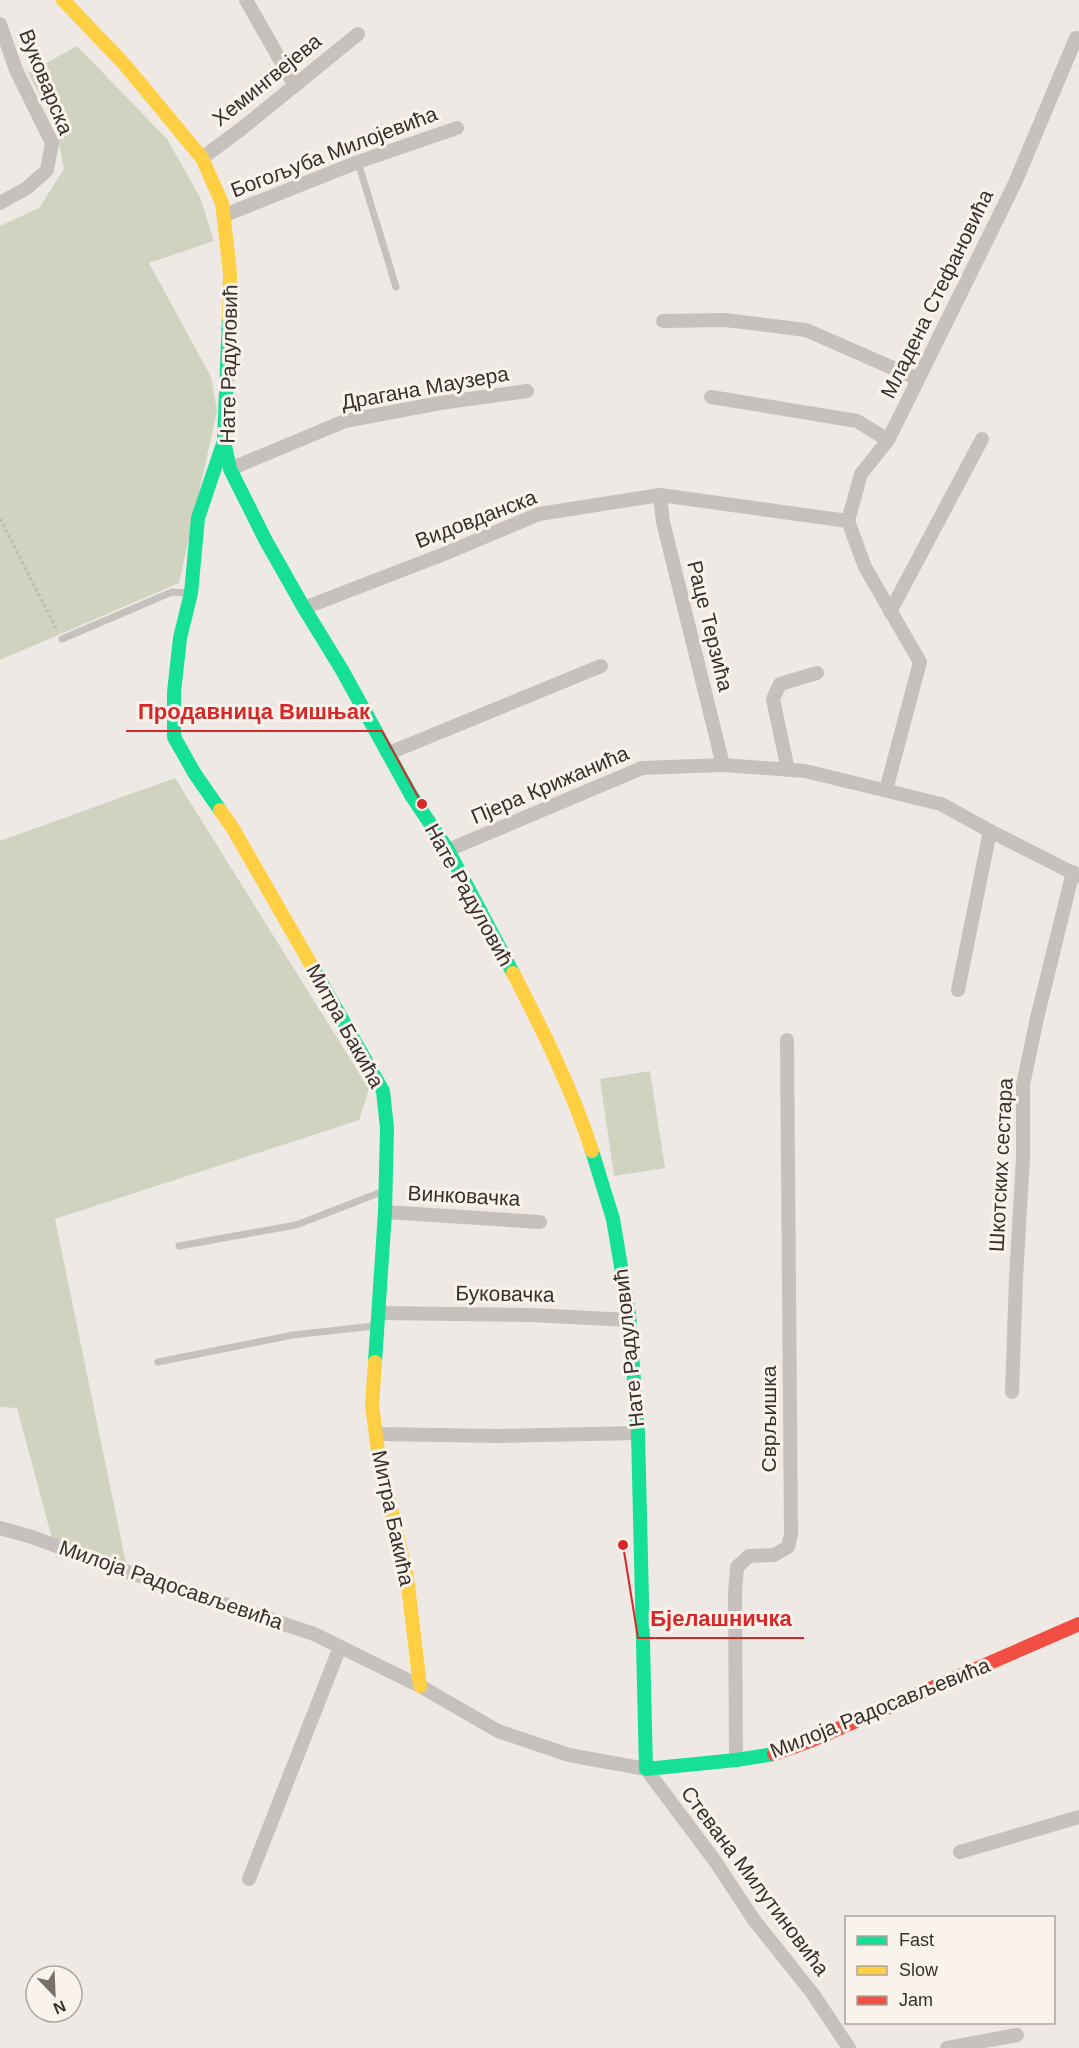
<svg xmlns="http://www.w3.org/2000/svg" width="1079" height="2048" viewBox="0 0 1079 2048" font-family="Helvetica,sans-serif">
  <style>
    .green { fill: #d0d3bf }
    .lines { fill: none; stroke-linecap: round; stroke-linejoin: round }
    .path { stroke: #c0bab5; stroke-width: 3; stroke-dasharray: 3 3; stroke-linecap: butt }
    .lane { stroke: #c7c1bd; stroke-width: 7 }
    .street { stroke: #c7c1bd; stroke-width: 14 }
    .fast { stroke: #16e098; stroke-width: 14 }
    .slow { stroke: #ffcf43; stroke-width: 14 }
    .jam { stroke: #f24e42; stroke-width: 14 }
    .labels { text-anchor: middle; stroke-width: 6; stroke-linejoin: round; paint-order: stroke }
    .street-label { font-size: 21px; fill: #392f2b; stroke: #faf3ec }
    .leader { fill: none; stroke: #d62828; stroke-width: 2 }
    .callout-dot { fill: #d62828; stroke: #faf3ec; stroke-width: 2 }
    .callout-label { font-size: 22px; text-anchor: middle; font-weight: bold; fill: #d62828; stroke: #faf3ec; stroke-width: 6; stroke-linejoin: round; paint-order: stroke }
  </style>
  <rect width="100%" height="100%" fill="#eee9e4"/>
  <g class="green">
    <path d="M77,46L167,139L200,197L214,241L149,263L211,377L217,411L179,583L0,660V226L39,208L64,169L55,124L28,73Z"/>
    <path d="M175,778L369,1089L359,1120L55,1219L128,1573L57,1557L17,1408L0,1407V841Z"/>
    <path d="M650,1071L665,1168L614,1176L600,1079Z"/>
  </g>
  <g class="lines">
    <path class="path" d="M0,519L57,630"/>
    <g class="lane">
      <path d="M358,162L396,287"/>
      <path d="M62,639L172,592L189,593"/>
      <path d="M179,1246L296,1225L384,1191"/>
      <path d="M158,1362L293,1335L374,1326"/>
    </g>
    <g class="street">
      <path d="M246,0L295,86"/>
      <path d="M0,24L16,70L52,143L47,170L27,188L0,203"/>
      <path d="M202,158L240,130L358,34"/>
      <path d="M225,215L358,162L457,128"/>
      <path d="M663,321L725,320L806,330L918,379"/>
      <path d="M711,397L857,421L888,440"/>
      <path d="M230,469L345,421L440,403L527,391"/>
      <path d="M660,495L663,522L723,765"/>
      <path d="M304,608L444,554L539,514L660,495L848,521"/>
      <path d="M890,612L982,439"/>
      <path d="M389,753L601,666"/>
      <path d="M788,770L773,699L780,684L817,673"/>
      <path d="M886,790L920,662L865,567L848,521L861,474L888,440L905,406L1015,183L1076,38L1079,39"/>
      <path d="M448,850L642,768L723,765L805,771L941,804L990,831L1079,876"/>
      <path d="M958,990L990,831"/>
      <path d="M385,1212L540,1222"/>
      <path d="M379,1313L531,1315L630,1320"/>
      <path d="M1012,1392L1016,1278L1023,1158V1085L1037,1018L1073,872"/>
      <path d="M376,1434L500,1436L638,1433"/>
      <path d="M0,1528L32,1537L110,1566L314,1634L420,1686L498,1731L569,1755L646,1769L715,1861L754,1920L813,1994L849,2048"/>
      <path d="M736,1760L735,1593L737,1567L749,1556L774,1555L788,1547L791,1534L787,1040"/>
      <path d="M960,1852L1079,1817"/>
      <path d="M249,1879L340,1647"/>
      <path d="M947,2048L1017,2035"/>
    </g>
    <g class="fast">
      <path d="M229,318L224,441L230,469L266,541L304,608L342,670L411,795L448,850L513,973"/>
      <path d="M220,810L195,774L174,737V692L180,638L191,593L198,518L224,441"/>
      <path d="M313,968L383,1091L387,1128L385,1212L375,1362"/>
      <path d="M592,1151L613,1219L629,1314L638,1433L646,1769L736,1760L774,1754"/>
    </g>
    <g class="slow">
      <path d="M63,0L125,65L202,158L222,203L230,273L229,318"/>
      <path d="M220,810L232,827L313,968"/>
      <path d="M513,973C543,1031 572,1089 592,1151"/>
      <path d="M375,1362L372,1406L379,1458L407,1577L420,1686"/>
    </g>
    <path class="jam" d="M774,1754L810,1741L1079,1624"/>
  </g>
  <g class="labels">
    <g class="street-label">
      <text transform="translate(267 80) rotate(-39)" y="7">Хемингвејева</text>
      <text transform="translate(46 82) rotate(68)" y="7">Вуковарска</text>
      <text transform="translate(334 152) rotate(-21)" y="7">Богољуба Милојевића</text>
      <text transform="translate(937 294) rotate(-64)" y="7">Младена Стефановића</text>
      <text transform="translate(229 364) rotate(-89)" y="7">Нате Радуловић</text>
      <text transform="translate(425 388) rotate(-10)" y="7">Драгана Маузера</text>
      <text transform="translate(476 519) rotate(-21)" y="7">Видовданска</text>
      <text transform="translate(710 626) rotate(76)" y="7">Раце Терзића</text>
      <text transform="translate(550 785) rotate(-23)" y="7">Пјера Крижанића</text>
      <text transform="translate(469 895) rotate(61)" y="7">Нате Радуловић</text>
      <text transform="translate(345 1026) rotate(61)" y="7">Митра Бакића</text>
      <text transform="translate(1001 1165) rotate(-87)" y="7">Шкотских сестара</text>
      <text transform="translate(464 1196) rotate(3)" y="7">Винковачка</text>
      <text transform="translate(505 1294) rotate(1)" y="7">Буковачка</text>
      <text transform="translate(629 1348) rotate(-96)" y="7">Нате Радуловић</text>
      <text transform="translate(769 1419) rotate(-90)" y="7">Сврљишка</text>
      <text transform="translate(393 1518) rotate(78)" y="7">Митра Бакића</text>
      <text transform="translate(171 1585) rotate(19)" y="7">Милоја Радосављевића</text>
      <text transform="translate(880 1708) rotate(-22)" y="7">Милоја Радосављевића</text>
      <text transform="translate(755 1881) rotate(53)" y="7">Стевана Милутиновића</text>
    </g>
  </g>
  <path class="leader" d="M422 804L382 731H126M623 1545L638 1638H804"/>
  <g class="callout-dot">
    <circle cx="422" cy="804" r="6"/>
    <circle cx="623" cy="1545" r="6"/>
  </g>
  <g class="callout-label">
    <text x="254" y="719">Продавница Вишњак</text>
    <text x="721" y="1626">Бјелашничка</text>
  </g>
  <rect x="845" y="1916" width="210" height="108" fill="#faf3ec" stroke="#ada59f" stroke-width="1.5"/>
  <rect x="857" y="1936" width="30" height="9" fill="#16e098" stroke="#ada59f" stroke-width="1.5"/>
  <text x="899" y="1946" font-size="18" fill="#392f2b">Fast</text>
  <rect x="857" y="1966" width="30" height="9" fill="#ffcf43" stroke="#ada59f" stroke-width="1.5"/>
  <text x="899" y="1976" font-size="18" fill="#392f2b">Slow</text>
  <rect x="857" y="1996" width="30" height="9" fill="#f24e42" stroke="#ada59f" stroke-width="1.5"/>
  <text x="899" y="2006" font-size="18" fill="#392f2b">Jam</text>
  <g transform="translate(54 1994) rotate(157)"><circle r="28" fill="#faf3ec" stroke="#ada59f" stroke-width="1.5"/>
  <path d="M0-4.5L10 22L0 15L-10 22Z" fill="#78706c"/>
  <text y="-9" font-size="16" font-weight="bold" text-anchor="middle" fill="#392f2b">N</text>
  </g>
</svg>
